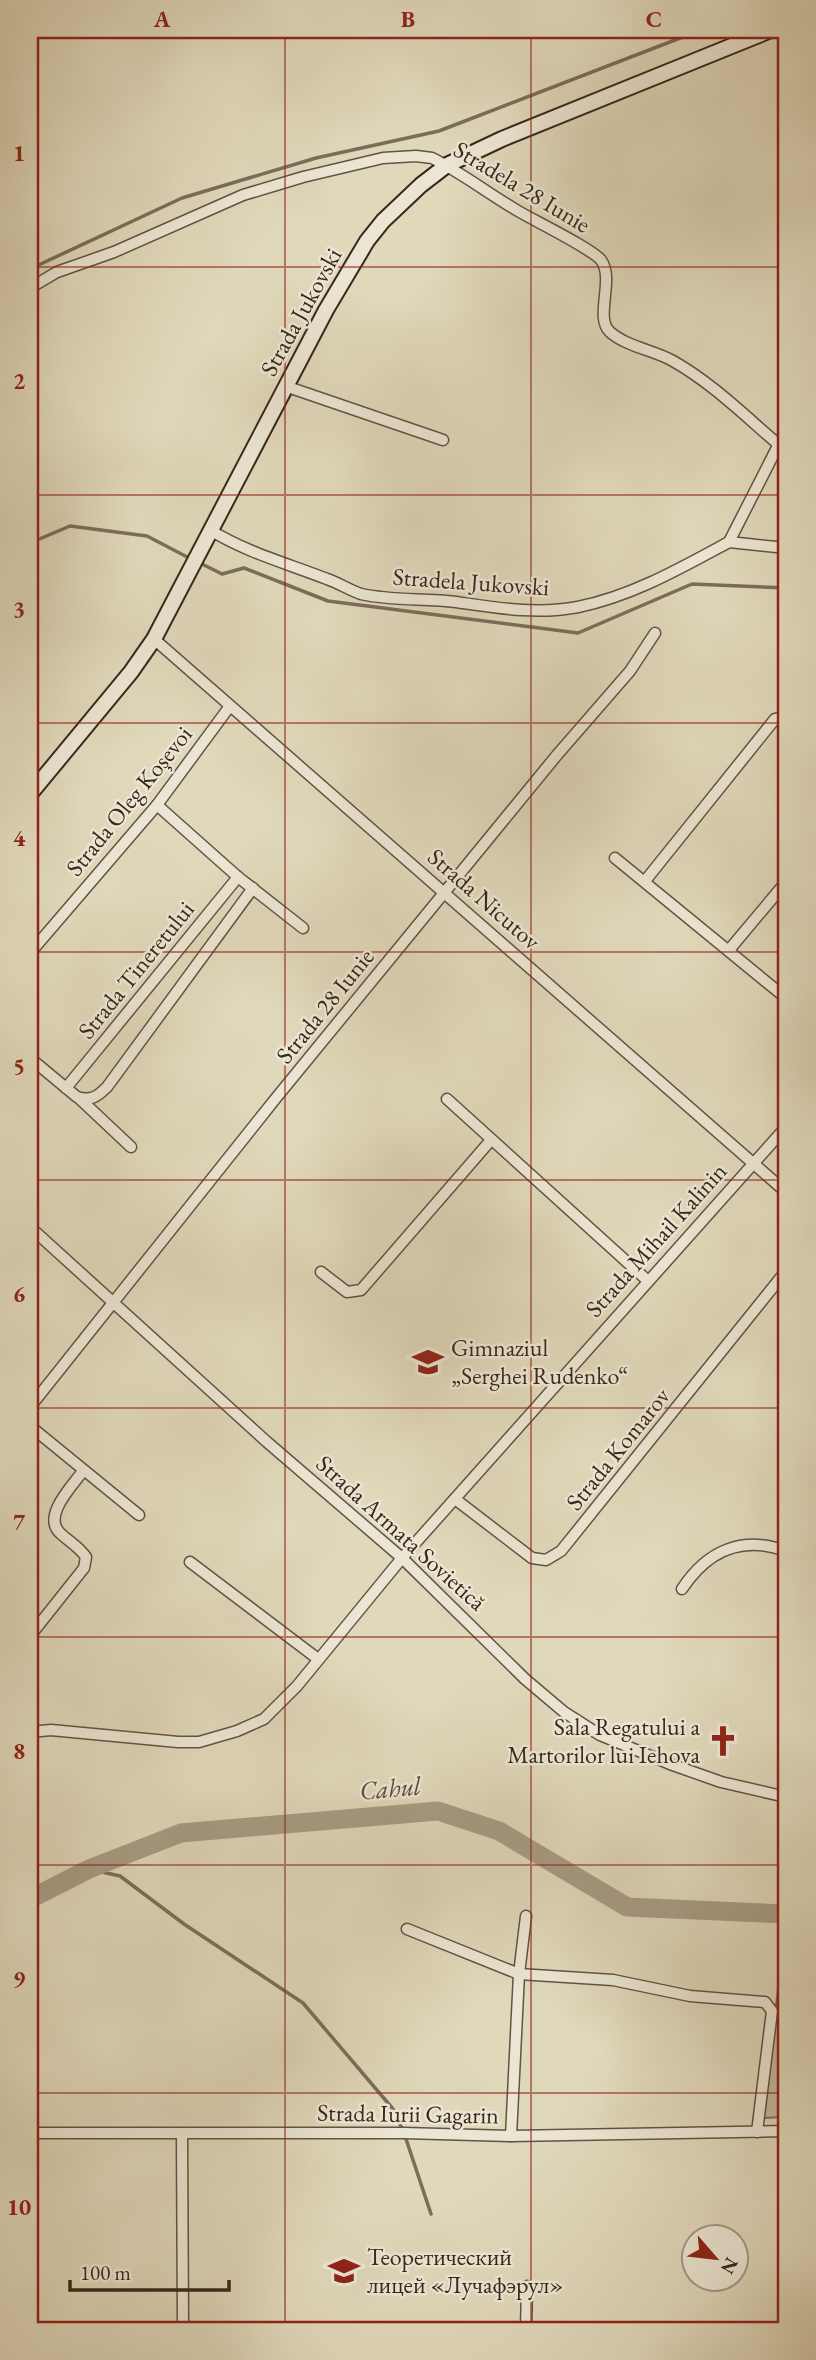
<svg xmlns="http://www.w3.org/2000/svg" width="816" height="2360" viewBox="0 0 816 2360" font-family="'EB Garamond',serif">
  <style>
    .green { fill: #c4baa0; stroke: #7e705e; stroke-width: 2 }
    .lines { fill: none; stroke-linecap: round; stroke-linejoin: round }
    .stream { stroke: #7b6d5b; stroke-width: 3.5 }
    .river { stroke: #a79c85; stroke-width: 19 }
    .minor-casing { stroke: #635343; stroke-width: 13 }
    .secondary-casing { stroke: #39271b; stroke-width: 18 }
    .minor { stroke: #ebe6d3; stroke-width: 10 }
    .secondary { stroke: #ebe6d3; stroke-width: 14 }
    .grid { fill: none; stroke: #8f2418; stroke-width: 2; stroke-opacity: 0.55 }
    .labels { text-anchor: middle; stroke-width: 5; stroke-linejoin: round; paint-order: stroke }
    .street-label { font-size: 24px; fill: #39271b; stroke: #ebe6d3 }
    .poi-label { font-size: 24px; fill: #39271b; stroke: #ebe6d3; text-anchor: start }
    .water-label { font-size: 26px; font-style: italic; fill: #5a4a3b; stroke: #ebe6d3 }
    .neatline { fill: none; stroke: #8f2418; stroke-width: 2.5 }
    .grid-label { font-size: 23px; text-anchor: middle; font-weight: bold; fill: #8f2418 }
  </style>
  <rect width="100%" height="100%" fill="#e0d8bb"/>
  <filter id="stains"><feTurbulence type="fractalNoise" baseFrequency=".00286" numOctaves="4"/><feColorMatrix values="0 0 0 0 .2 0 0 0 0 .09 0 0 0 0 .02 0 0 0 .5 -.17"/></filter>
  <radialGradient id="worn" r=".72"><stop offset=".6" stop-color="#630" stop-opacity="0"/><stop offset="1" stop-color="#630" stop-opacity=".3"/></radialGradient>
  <path class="green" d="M785,1932L786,2117L762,2118Z"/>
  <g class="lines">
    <g class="stream">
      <path d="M30,269L182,198L316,158L439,131L701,30"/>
      <path d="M30,543L70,526L147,536L191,559"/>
      <path d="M198,562L222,574L244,568L328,601L578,633L692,584L786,588"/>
      <path d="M89,1869L120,1876L184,1924L303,2003L393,2109L404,2133L431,2214"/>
    </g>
    <path class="river" d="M30,1899L89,1869L181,1833L438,1811L499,1831L627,1907L786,1914"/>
    <defs>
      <g id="minor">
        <path d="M30,288L57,272L114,252L243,195L303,177L383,158L416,156L432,158C462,173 489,194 518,211C535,221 592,249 601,260C615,279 594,318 610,332C627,347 654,350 673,361C712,383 745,416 778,444"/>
        <path d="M285,386L443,440"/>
        <path d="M210,530C248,553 286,563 327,579C339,583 349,590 361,594C392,601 425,598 456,602C498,608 537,615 578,607C632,596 681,568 729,542"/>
        <path d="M729,542L786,430"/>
        <path d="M729,542L786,548"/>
        <path d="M154,639L786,1192"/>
        <path d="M157,805L238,877L303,928"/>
        <path d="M615,858L786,998"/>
        <path d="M645,881L775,719L786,716"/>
        <path d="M729,950L786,882"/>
        <path d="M30,953L157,805L230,706"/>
        <path d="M30,1058L77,1097C91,1101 97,1097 107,1087L253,888"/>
        <path d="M66,1088L238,877"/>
        <path d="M80,1099L131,1147"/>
        <path d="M447,1099L648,1281"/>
        <path d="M30,1227L267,1442L402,1558L525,1679L564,1712L600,1735L670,1764L721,1782L786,1797"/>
        <path d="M321,1272L347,1292L361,1290L491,1140"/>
        <path d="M30,1388L39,1395"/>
        <path d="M30,1407L276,1098L557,755L630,671L655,633"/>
        <path d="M30,1426L139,1515"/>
        <path d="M455,1499L532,1558L546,1560L561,1551L786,1271"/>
        <path d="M190,1562L318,1659"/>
        <path d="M682,1589C707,1551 742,1535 786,1551"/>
        <path d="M30,1636L84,1568L86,1557C79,1547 70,1542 61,1534C41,1517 72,1486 83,1471"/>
        <path d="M30,1732L51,1730L178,1742H199L237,1731L264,1719L297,1686L402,1558L786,1127"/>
        <path d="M407,1929L519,1974L613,1980L690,1996L765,2002L772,2011L757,2132"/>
        <path d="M30,2133H404L511,2136L786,2131"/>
        <path d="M182,2134L183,2330"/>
        <path d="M511,2136L519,1974L526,1916"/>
        <path d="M526,2330L527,2286"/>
      </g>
      <path id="secondary" d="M30,794L131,672L154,639L326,310L367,241L383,221L421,185L447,165L502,139L771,30"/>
    </defs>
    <use href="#minor" class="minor-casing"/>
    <use href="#secondary" class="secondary-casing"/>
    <use href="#minor" class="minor"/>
    <use href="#secondary" class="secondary"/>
  </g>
  <path class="grid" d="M285,30V2330M531,30V2330M30,267H786M30,495H786M30,723H786M30,952H786M30,1180H786M30,1408H786M30,1637H786M30,1865H786M30,2093H786"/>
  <defs>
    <symbol id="school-bare" viewBox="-9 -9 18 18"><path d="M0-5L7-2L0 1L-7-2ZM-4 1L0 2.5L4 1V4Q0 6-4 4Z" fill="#8f2418" stroke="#ebe6d3" stroke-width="2.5" paint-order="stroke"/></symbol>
    <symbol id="church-bare" viewBox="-9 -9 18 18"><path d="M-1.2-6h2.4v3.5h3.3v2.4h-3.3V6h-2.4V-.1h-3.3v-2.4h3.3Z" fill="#8f2418" stroke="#ebe6d3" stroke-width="2.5" paint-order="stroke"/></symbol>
  </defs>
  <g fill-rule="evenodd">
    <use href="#school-bare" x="406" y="1340" width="44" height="44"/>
    <use href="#church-bare" x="701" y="1719" width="44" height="44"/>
    <use href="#school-bare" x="322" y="2249" width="44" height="44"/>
  </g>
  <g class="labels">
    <g class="street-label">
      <text transform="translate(522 187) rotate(31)" y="8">Stradela 28 Iunie</text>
      <text transform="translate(301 312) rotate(-61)" y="8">Strada Jukovski</text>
      <text transform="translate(471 582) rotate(4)" y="8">Stradela Jukovski</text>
      <text transform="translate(129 801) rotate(-51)" y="8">Strada Oleg Koşevoi</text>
      <text transform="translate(484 899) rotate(41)" y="8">Strada Nicutov</text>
      <text transform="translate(136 970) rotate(-51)" y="8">Strada Tineretului</text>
      <text transform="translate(325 1006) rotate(-51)" y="8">Strada 28 Iunie</text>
      <text transform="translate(656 1240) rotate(-48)" y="8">Strada Mihail Kalinin</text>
      <text transform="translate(618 1449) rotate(-51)" y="8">Strada Komarov</text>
      <text transform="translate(401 1533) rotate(42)" y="8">Strada Armata Sovietică</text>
      <text transform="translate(408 2114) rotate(1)" y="8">Strada Iurii Gagarin</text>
    </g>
    <g class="poi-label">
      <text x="451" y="1356">Gimnaziul<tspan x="451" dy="28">„Serghei Rudenko“</tspan></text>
      <text x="700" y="1735" text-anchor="end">Sala Regatului a<tspan x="700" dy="28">Martorilor lui Iehova</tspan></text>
      <text x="367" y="2265">Теоретический<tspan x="367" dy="28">лицей «Лучафэрул»</tspan></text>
    </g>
    <g class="water-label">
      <text transform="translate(390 1788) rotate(-5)" y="9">Cahul</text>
    </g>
  </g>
  <rect width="816" height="2360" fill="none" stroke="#e0d8bb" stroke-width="77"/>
  <g transform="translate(715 2258) rotate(118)"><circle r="33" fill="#ebe6d3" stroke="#a49a89" stroke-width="2"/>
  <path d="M0-5L12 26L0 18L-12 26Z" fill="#8f2418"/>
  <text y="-10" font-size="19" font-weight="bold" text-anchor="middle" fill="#39271b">N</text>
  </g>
  <path d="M70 2280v10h159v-10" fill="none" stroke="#39271b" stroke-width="3.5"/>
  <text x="80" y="2280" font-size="21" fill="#39271b" stroke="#ebe6d3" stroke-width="5" paint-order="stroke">100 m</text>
  <rect x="38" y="38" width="740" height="2284" class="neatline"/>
  <g class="grid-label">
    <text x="162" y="27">A</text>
    <text x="408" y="27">B</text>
    <text x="654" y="27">C</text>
    <text x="19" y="161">1</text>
    <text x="19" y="389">2</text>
    <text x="19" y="617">3</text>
    <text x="19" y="846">4</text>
    <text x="19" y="1074">5</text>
    <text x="19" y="1302">6</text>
    <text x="19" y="1530">7</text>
    <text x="19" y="1759">8</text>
    <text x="19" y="1987">9</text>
    <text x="19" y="2215">10</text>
  </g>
  <rect width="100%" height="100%" filter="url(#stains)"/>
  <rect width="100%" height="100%" fill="url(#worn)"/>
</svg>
